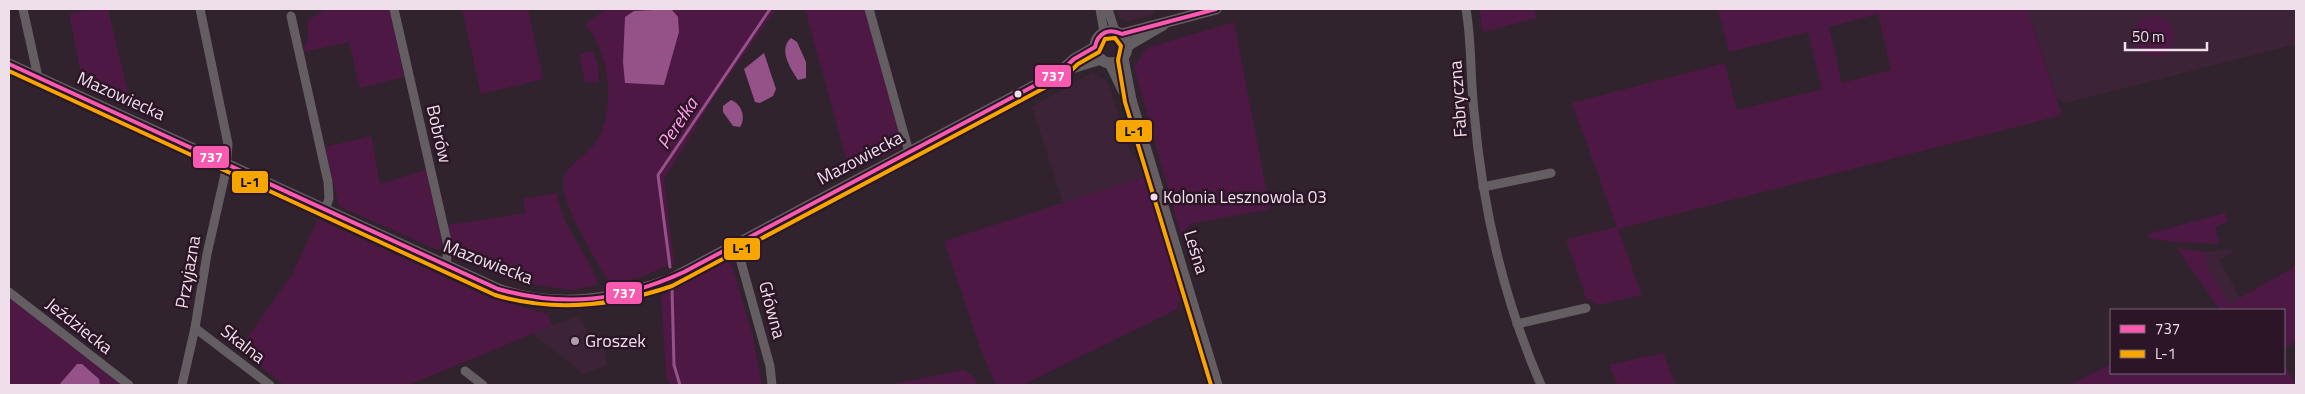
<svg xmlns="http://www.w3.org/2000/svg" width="2305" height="394" viewBox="0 0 2305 394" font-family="'Titillium Web',sans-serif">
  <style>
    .built { fill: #3d2337 }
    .green { fill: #4d1944; fill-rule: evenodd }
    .water { fill: #955288 }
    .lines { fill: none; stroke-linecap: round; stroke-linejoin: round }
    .stream { stroke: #955288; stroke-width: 3 }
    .minor { stroke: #645e63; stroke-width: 9 }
    .tertiary { stroke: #645e63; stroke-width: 11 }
    .bus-1-casing { stroke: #2b1526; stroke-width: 8 }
    .bus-2-casing { stroke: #2b1526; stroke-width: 8 }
    .bus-1 { stroke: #f75aaf; stroke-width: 4 }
    .bus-2 { stroke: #f7a600; stroke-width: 4 }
    .bus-dot { fill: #eedfea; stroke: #2b1526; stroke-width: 2 }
    .poi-dot { fill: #ac9da8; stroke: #2b1526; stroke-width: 2 }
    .labels { text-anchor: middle; stroke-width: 5; stroke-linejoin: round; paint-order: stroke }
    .bus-label { font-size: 17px; fill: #eedfea; stroke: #2b1526; text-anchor: start }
    .street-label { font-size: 18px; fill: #eedfea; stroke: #2b1526 }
    .poi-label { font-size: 18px; fill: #eedfea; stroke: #2b1526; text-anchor: start }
    .water-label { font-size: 19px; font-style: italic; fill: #ff9cea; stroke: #2b1526 }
    .line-badge { stroke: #2b1526; stroke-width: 2 }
    .badge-label { font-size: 14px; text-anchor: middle; font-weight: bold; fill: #fff }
    .pale-badge-label { font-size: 14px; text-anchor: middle; font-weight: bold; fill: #111 }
  </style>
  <rect width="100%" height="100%" fill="#30232d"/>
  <g class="built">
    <path d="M1116,9H1153L1155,14L1126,22L1118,16Z"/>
    <path d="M2027,9H2296V44L2066,103L2057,99Z"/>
    <path d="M1091,73L1107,80L1131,155H1135L1144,177L1063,203L1032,107Z"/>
    <path d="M2232,249L2233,252L2219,260L2240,298L2229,304L2209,270L2205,252Z"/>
    <path d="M579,315L587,333H599L607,365L584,374L533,334Z"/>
  </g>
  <g class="green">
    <path d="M92,9H108L130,102L83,83L69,14Z"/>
    <path d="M328,9H390L404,77L360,88L349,42L303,52L308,36V21L320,12Z"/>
    <path d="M462,9H528L543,79L481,94Z"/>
    <path d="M606,9H776L716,94L664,179L674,263L643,276L610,285C599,264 560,203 563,181C565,167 583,157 592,147C612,125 611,81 602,55C599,44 592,34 586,24Z"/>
    <path d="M805,9H866L901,142L900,148L850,172Z"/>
    <path d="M1479,9H1534L1537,18L1483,32Z"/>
    <path d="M1718,9H2027L2062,115L1618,229L1642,295L1599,305L1586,298L1566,239L1617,227L1572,103L1725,63L1737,110L1822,89L1808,32L1729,52ZM1878,14L1891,70L1842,83L1829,27Z"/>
    <circle cx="2154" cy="36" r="20"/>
    <path d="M1234,22L1270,209L1190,224L1181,235L1134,67L1147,48Z"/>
    <path d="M593,51L598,65L599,83L585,82L579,54Z"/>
    <path d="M371,136L380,184L426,170L442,244L441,249H435L339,206L325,147Z"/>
    <path d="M1144,177L1182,300L1177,302L1179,308L1023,385H996L981,350L944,241Z"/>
    <path d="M557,193C560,224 589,254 598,285L573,290L550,287L514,281L478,267L462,259L454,249L448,225L526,213L523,199Z"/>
    <path d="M2225,213L2228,222L2215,227L2219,244L2173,242L2149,238L2147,234Z"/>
    <path d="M318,219L490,298L548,314L552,326L408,385H284L239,349L292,275Z"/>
    <path d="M2177,248L2205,252L2209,270L2229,304L2296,266V341L2284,349V310H2217L2219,309Z"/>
    <path d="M726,262L731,264L733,269L752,333L762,385H670L666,375L661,296Z"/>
    <path d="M9,298L122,385H9Z"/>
    <path d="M1663,353L1676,385H1618L1609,365Z"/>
    <path d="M2284,363L2296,385H2069L2111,364V373H2284Z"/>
    <path d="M964,370L975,378L978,385H889Z"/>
  </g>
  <g class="water">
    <path d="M654,10H672L678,17L679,32L664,85L625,83L623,62L625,17L634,11Z"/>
    <path d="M791,38L797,42L806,62V78L798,80C790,68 778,49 791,38Z"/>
    <path d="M764,53L776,89L773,96L760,103L755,102L744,69Z"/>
    <path d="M731,100C742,104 746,118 740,127L733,126L723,112V106Z"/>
    <path d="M77,364H82L99,379L100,385H59Z"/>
  </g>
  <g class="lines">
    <g class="stream">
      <path d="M670,267L658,175L770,9"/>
      <path d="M672,288L674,365L680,385"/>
    </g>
    <g class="minor">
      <path d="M23,9L38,77"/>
      <path d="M394,9L448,246L446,266"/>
      <path d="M869,9L909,152"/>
      <path d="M1100,9L1104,32"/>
      <path d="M1108,9L1115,31"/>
      <path d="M1466,9C1472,43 1470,77 1474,111C1482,205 1503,298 1541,385"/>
      <path d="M291,16L328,182L329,198L326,208"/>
      <path d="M1483,187L1551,173"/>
      <path d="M736,244L770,366L772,385"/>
      <path d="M9,292L129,385"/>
      <path d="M1517,324L1586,308"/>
      <path d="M195,328L270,385"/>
      <path d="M465,371L483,385"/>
      <path d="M182,385L195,328L207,254L226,170L228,144L200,9"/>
    </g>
    <g class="tertiary">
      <circle cx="1111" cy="47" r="16"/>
      <path d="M1122,34L1216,9"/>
      <path d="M1127,46L1163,25"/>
      <path d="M1123,58L1131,100L1217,385"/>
      <path d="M1110,63L1123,90L1131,100"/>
      <path d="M9,64L498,289C556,309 612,300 669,280L1060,72L1074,59L1095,47"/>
      <path d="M1062,71L1101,59"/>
    </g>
    <defs>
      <path id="bus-1" d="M9,64L498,289C566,308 620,301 684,272L1060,72L1074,59L1095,47C1098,32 1109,28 1122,34L1216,9"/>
      <path id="bus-2" d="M9,71L495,295C555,313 614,306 672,286L1063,78L1078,64L1099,52L1105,39L1115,38L1121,46L1118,60L1125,102L1211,385"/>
    </defs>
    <use href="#bus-1" class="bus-1-casing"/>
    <use href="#bus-2" class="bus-2-casing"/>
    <use href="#bus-1" class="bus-1"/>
    <use href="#bus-2" class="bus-2"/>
  </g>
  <g class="bus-dot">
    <circle cx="1018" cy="94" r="4.5"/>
    <circle cx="1154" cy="197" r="4.5"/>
  </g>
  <circle class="poi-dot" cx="575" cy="341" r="5"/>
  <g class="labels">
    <g class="bus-label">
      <text x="1163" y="203">Kolonia Lesznowola 03</text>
    </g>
    <g class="street-label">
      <text transform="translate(121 96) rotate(24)" y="6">Mazowiecka</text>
      <text transform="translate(1458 99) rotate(-94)" y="6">Fabryczna</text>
      <text transform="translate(439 134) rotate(77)" y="6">Bobrów</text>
      <text transform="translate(860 158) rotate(-28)" y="6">Mazowiecka</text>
      <text transform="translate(1196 252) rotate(73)" y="6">Leśna</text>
      <text transform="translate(488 262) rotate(21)" y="6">Mazowiecka</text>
      <text transform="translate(188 272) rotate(-80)" y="6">Przyjazna</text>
      <text transform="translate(772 310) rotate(75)" y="6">Główna</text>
      <text transform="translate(79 326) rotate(38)" y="6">Jeździecka</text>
      <text transform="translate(243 344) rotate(38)" y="6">Skalna</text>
    </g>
    <g class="poi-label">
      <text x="585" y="347">Groszek</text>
    </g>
    <g class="water-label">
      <text transform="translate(677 123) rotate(-56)" y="7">Perełka</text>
    </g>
  </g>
  <g class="line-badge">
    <rect x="1034" y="64" width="38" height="24" rx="5" fill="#f75aaf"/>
    <rect x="1115" y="119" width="38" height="24" rx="5" fill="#f7a600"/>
    <rect x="192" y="145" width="38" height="24" rx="5" fill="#f75aaf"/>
    <rect x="231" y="170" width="38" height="24" rx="5" fill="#f7a600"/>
    <rect x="723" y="237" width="38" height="24" rx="5" fill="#f7a600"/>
    <rect x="605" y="281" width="38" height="24" rx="5" fill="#f75aaf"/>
  </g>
  <g class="badge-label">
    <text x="1053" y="81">737</text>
    <text x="211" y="162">737</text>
    <text x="624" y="298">737</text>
  </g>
  <g class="pale-badge-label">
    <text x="1134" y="136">L-1</text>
    <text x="250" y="187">L-1</text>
    <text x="742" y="253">L-1</text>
  </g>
  <rect width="2305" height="394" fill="none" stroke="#eedfea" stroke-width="20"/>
  <rect x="2110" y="309" width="175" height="65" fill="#2b1526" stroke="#796674"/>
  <rect x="2120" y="325" width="25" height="8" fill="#f75aaf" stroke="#796674"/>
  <text x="2155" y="334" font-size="15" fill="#eedfea">737</text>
  <rect x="2120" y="350" width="25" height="8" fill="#f7a600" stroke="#796674"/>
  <text x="2155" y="359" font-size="15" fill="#eedfea">L-1</text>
  <path d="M2125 42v8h82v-8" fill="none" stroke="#eedfea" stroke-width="2.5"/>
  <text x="2132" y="42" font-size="15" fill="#eedfea" stroke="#2b1526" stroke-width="4" paint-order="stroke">50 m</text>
</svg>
